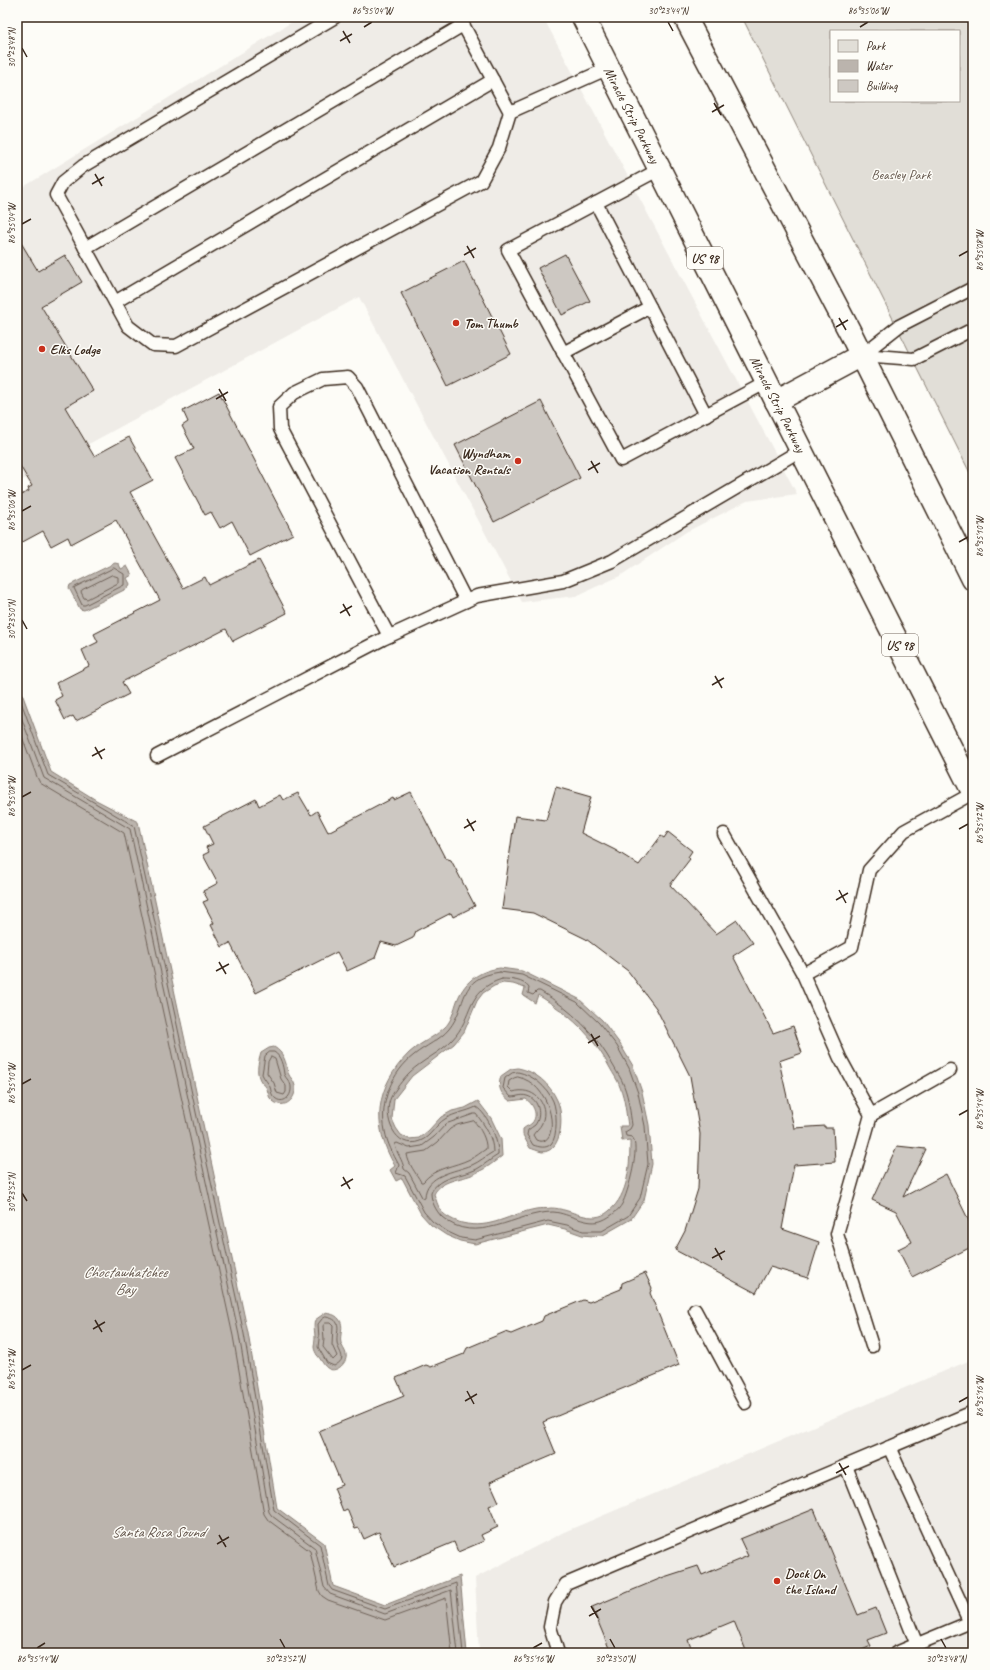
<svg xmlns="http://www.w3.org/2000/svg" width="990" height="1670" viewBox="0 0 990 1670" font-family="Caveat,sans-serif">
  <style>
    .built { fill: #efece7 }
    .green { fill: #e1ded7; stroke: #8e847a; fill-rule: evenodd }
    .water { fill: #bbb4ad; stroke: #887d74; fill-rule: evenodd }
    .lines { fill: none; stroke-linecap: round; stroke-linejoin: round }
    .shore { stroke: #6e6157; stroke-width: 1 }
    .building { fill: #cdc8c2; stroke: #3b2a1e }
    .service-casing { stroke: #3b2a1e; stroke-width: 15 }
    .trunk-casing { stroke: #3b2a1e; stroke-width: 25 }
    .service { stroke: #fdfcf7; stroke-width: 12 }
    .trunk { stroke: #fdfcf7; stroke-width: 22 }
    .ticks { fill: none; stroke: #3b2a1e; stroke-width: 1.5 }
    .poi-dot { fill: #c8321e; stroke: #fdfcf7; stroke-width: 1.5 }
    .labels { text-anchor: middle; stroke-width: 3; stroke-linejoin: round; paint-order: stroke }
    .shield { fill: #fdfcf7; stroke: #75695f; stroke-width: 1 }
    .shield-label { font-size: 13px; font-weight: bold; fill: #3b2a1e }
    .street-label { font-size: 14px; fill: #3b2a1e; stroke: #fdfcf7 }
    .park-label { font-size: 14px; fill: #64574c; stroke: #fdfcf7 }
    .poi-label { font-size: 14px; font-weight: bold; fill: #3b2a1e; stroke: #fdfcf7; text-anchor: start }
    .water-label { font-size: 15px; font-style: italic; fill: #615349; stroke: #fdfcf7 }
    .neatline { fill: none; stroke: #3b2a1e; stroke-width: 1.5 }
    .ticks-label { font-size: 10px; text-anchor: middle; fill: #3b2a1e }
  </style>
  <rect width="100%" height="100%" fill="#fdfcf7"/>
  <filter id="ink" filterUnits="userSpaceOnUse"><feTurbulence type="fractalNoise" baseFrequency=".025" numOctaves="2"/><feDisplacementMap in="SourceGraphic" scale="8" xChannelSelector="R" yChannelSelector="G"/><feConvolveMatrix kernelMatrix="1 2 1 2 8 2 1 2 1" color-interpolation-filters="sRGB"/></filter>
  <g filter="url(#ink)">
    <g class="built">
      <path d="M300,17H543L797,494L747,501L686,532L620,576L576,596L522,602L359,297L17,483V191Z"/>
      <path d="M973,1359V1653H479L475,1578L564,1532Z"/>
    </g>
    <path class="green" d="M742,17H973L972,477ZM831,31H959V101H831Z"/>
    <g class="water">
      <path d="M115,563L119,564L121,569L127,566L132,575L127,578L130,584L128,588L84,610L80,609L69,588L70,585Z"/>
      <path d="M17,680L51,772L96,800L138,822L248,1333L277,1508L324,1543L333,1586L385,1605L460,1576L467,1653H17Z"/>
      <path d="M500,968L522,971L579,999L602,1020L620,1044L633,1066L642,1092L649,1125L652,1164L644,1200L631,1219L603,1235L593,1236L582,1235L565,1229L548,1225L475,1244L460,1241L446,1235L431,1225L421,1214L402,1178L396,1181L390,1170L395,1166C371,1125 375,1087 409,1053C419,1043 434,1038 444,1028C451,1022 453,1013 456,1004C463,982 478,971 500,968ZM503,983L513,984L525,988L523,995L535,1003L538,995C570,1015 592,1034 610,1068C613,1074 618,1080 620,1087C625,1099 626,1113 628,1126H620L622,1141L630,1140C630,1164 629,1195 609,1211C592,1226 571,1208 551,1208C546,1209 541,1208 536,1209C509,1214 491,1230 462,1223C455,1221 446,1217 441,1211C438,1207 436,1199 434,1194C442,1178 465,1180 478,1172C487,1168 494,1162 502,1156L501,1139L491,1118L478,1101L465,1108L452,1111L441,1117L428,1131L419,1138L409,1139L401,1135L396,1128L392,1119L394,1099L412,1076L454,1044L464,1032L477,1001L483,993L494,986Z"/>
      <path d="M274,1047C284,1053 286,1062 288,1073C290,1078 294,1080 295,1086C297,1101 281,1112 270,1098C268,1095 268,1090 266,1087C265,1085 263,1084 262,1083C255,1074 258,1063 261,1053L269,1048Z"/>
      <path d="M518,1068C535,1071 550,1084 557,1100C564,1114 563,1152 542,1152C538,1151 533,1149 530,1148L523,1135V1129C526,1126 529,1126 532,1123C539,1115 533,1104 526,1099L510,1101C501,1094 497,1088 501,1076L511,1069Z"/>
      <path d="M325,1313C330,1314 335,1314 339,1319C345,1326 339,1335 341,1343C342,1347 345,1350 346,1354C348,1362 337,1373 329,1369C323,1366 322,1360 317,1355C316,1353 314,1350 314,1347C314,1344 315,1341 315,1338C315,1331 313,1326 315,1320Z"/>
    </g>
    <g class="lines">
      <g class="shore">
        <path d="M114,568L124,574V585L85,605H82L74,588Z"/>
        <path d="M112,575L118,577V583L87,599L84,598L81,592L82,590Z"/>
        <path d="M17,691L48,775L134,826L244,1334L274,1510L320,1545L329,1586L332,1590L385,1609L456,1583L463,1653"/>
        <path d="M17,706L44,778L130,829L239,1335L269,1512L272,1516L315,1548L324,1587L330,1594L385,1614L451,1590L458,1653"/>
        <path d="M17,723L37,777L40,783L124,833L233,1336L264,1514L268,1520L310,1551L319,1591L322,1596L328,1600L385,1620L446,1598L452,1653"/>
        <path d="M500,972L522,975L577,1002L599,1023L617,1046L629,1068L638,1093L645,1126L648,1164L640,1198L628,1216L602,1231H583L567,1225L548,1221L475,1240L461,1238L448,1232L433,1222L424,1212L405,1176L396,1173L399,1165C393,1154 387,1143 385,1131C379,1103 392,1072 414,1055C425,1046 440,1040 449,1029C469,1004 456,978 500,972Z"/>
        <path d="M502,979C511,979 524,980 529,988L528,993L533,995L537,991H540C572,1010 596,1034 614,1067C617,1073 622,1079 624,1086C629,1099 630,1112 632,1125L630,1129L625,1132L626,1136L632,1137C641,1146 628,1193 622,1204C618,1211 610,1217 603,1220C588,1227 569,1213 553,1212C516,1212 476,1247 442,1217C436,1211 431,1201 431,1193C439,1175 461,1177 477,1169C484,1165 491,1159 498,1155C499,1141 488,1114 476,1107C466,1112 454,1113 445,1119C435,1125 431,1137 420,1141C395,1151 382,1116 391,1097C394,1091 404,1078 409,1073C422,1060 440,1053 452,1040C474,1017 465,990 502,979Z"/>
        <path d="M270,1052H274C281,1056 283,1066 284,1074C286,1079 291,1082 291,1087C292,1098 281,1106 273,1096C271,1093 271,1090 270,1087C268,1082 264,1079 262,1074L265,1056Z"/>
        <path d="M271,1057L275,1059L281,1079L286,1086V1092L284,1095L277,1093L274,1083L267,1073L268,1062Z"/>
        <path d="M518,1072C533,1075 547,1087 553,1101C557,1110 558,1137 551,1144C546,1149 539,1147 533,1145L527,1135L528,1130C530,1128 533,1127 535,1125C542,1116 539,1099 527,1096C521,1094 517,1097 511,1097L503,1088L505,1078L512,1073Z"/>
        <path d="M518,1077C556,1085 561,1151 536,1140L533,1135C536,1130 540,1128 542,1123C550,1102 532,1086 513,1092L508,1087L509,1081L514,1078Z"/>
        <path d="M474,1114H476C485,1125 493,1138 493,1152C486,1156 479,1162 472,1165C455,1172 425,1174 425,1198L423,1199L409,1173L404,1169C403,1160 396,1153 395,1144L397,1143L409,1148L422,1146L434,1137L446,1124Z"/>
        <path d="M474,1121C480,1128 487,1140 486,1149C481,1152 476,1157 470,1159C454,1167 435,1167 423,1182H421C416,1173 408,1164 407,1154L426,1151L438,1142L450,1129L457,1125Z"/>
        <path d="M326,1317C344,1320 336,1330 337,1342C338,1353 349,1358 334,1366L327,1363L318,1347L319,1339L318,1324L322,1319Z"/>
        <path d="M326,1323H330L333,1326L332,1345L337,1356L333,1360L323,1347L324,1339L323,1326Z"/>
      </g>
    </g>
    <g class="building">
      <path d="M17,236L38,271L65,255L82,282L41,306L93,391L65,407L94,456L129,437L153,480L130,492L183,588L205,577L209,585L259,560L287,613L233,641L226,629L122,682L129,694L76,721L73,716L65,720L55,700L62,696L56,683L89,666L82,650L98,642L94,634L160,600L116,520L71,544L68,537L51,546L43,531L17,545V497L29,491L28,488L32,486L17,461Z"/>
      <path d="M565,254L590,301L562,315L538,268Z"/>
      <path d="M464,261L511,354L448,386L401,293Z"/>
      <path d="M219,392L293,534L250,556L232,521L220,528L211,512L205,515L175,458L194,449L182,426L188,422L183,411Z"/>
      <path d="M541,401L580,478L494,522L455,445Z"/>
      <path d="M556,787L591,797L581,833L615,850L639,865L661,836L664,838L668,832L692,851L688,857L690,859L670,885L716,934L737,920L753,943L733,956L773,1033L793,1026L802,1053L779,1061L794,1128L825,1126V1128H833L835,1162L794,1165L782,1229L819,1242L808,1278L770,1267L756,1293L675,1250L685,1231L698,1189L700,1134L690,1076L656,1008L628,971L586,939L533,913L502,909L515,816L546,820Z"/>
      <path d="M411,792L445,858L451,860L475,906L453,917L451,913L416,931L413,938L396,946L381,942L375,958L347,971L337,952L256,993L230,943L222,947L211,925L214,923L203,902L208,900L203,891L218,883L203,855L209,852L206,847L213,844L204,826L256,799L259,806L280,795L283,800L298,793L311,815L317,811L328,832L393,798L394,800Z"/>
      <path d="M897,1146L926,1149L903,1197L946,1174L973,1229V1246L912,1277L898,1249L912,1242L896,1211L872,1200Z"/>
      <path d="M645,1273L652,1288L650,1293L679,1365L543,1422L556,1454L490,1482L499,1502L489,1506L498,1527L481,1535L484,1541L458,1552L454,1542L394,1567L379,1532L364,1539L359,1528L355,1529L347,1509L343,1511L334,1488L342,1485L319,1431L404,1396L396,1378L426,1365L431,1367L464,1354L467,1348L505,1332L511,1334L542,1321L544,1316L583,1300L589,1302L621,1289L622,1283Z"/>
      <path d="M814,1509L858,1615L876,1608L886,1633L868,1640L871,1646L855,1653H747L734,1621L688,1640L693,1653H611L592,1607L664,1577L698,1566L702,1575L748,1556L740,1539Z"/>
    </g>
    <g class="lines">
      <defs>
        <g id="service">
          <path d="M335,17L83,166L63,182L56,195L128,326L153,345L176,346L481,181L499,148L510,112L609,68"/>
          <path d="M459,17L510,112"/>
          <path d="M660,169L508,250L621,460L767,382"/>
          <path d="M596,203L706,415"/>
          <path d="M85,248L463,25"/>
          <path d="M115,302L493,80"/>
          <path d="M563,353L650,307"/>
          <path d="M862,355L899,326L973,288"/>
          <path d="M862,355L914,359L973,329"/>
          <path d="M389,636L280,429L279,407L294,393L323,379L348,377L357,387L466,601"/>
          <path d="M157,756L383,639L477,596L563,581L612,561L801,450"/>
          <path d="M724,834L803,974L852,947L869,870L904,831L973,793"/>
          <path d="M803,974L840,1058L871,1115L950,1070"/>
          <path d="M871,1115L837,1234L872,1346"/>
          <path d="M695,1310L745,1403"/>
          <path d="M889,1447L970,1623"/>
          <path d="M846,1466L917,1645"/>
          <path d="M558,1653L550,1627L555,1602L566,1584L973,1412"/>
          <path d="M896,1653L973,1621"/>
        </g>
        <g id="trunk">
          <path d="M583,17L973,792"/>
          <path d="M685,17L852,336L973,579"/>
          <path d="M776,401L862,355"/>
        </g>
      </defs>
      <use href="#service" class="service-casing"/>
      <use href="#trunk" class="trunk-casing"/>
      <use href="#service" class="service"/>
      <use href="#trunk" class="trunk"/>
    </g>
  </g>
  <path class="ticks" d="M668,22L673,31M364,27L372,22M860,27L868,22M343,31L350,43M340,41L352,34M22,48L27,57M714,103L721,115M712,112L724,105M95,174L102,186M92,184L104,177M22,224L31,219M467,246L474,258M464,255L476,248M959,256L968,251M839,318L846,330M836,327L848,320M219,389L226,401M216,399L228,392M591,461L598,473M588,470L600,463M22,511L31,506M959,542L968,537M343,604L350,616M340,613L352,606M22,620L27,629M715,676L722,688M712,685L724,678M95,747L102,759M92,756L105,749M22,797L31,792M467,819L474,831M464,828L476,821M959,829L968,824M839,890L846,903M836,900L848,893M219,962L226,974M216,971L229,964M591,1034L598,1046M588,1043L600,1036M22,1084L31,1079M959,1115L968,1110M343,1177L350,1189M341,1186L353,1179M22,1193L27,1201M715,1248L722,1260M712,1258L725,1251M95,1320L102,1332M93,1329L105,1322M22,1370L31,1365M467,1391L474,1404M465,1401L477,1394M959,1402L968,1397M839,1463L846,1475M836,1473L849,1466M219,1535L226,1547M217,1544L229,1537M591,1606L598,1618M589,1616L601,1609M280,1639L285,1648M610,1639L615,1648M941,1639L946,1648M37,1648L45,1643M533,1648L542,1643"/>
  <g class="poi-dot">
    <circle cx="456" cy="323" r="4"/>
    <circle cx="42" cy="349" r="4"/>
    <circle cx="518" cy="461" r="4"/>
    <circle cx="777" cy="1581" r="4"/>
  </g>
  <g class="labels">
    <g class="shield">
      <rect x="687" y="247" width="36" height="22" rx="3"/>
      <rect x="882" y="634" width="36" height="22" rx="3"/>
    </g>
    <g class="shield-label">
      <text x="705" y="263">US 98</text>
      <text x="900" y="650">US 98</text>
    </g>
    <g class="street-label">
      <text transform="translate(632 115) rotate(63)" y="5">Miracle Strip Parkway</text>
      <text transform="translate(778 404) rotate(63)" y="5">Miracle Strip Parkway</text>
    </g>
    <g class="park-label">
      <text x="901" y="179">Beasley Park</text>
    </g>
    <g class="poi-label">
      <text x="464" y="328">Tom Thumb</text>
      <text x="50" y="354">Elks Lodge</text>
      <text x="510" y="458" text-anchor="end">Wyndham<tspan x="510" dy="16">Vacation Rentals</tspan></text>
      <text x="785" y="1578">Dock On<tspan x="785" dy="16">the Island</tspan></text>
    </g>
    <g class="water-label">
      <text x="125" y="1277">Choctawhatchee<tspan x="125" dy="17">Bay</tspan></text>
      <text x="158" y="1537">Santa Rosa Sound</text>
    </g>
  </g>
  <rect width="990" height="1670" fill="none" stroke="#fdfcf7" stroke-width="44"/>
  <rect x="830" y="30" width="130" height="72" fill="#fdfcf7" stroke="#afa8a0"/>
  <rect x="838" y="40" width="20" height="12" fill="#e1ded7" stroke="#afa8a0"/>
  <text x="866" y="50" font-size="12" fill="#3b2a1e">Park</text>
  <rect x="838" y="60" width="20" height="12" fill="#bbb4ad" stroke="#afa8a0"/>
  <text x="866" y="70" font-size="12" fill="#3b2a1e">Water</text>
  <rect x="838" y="80" width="20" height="12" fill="#cdc8c2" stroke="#afa8a0"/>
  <text x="866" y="90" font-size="12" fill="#3b2a1e">Building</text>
  <rect x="22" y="22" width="946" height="1626" class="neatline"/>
  <g class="ticks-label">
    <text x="372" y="14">86°35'04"W</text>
    <text x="668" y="14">30°23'44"N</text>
    <text x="868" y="14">86°35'06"W</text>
    <text transform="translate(11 48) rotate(-90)" y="4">30°23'48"N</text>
    <text transform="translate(11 224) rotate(-90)" y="4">86°35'04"W</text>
    <text transform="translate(979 251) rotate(-90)" y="4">86°35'08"W</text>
    <text transform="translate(11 511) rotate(-90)" y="4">86°35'06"W</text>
    <text transform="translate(979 537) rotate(-90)" y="4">86°35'10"W</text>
    <text transform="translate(11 620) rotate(-90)" y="4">30°23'50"N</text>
    <text transform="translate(11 797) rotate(-90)" y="4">86°35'08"W</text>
    <text transform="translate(979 824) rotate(-90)" y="4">86°35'12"W</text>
    <text transform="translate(11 1084) rotate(-90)" y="4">86°35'10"W</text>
    <text transform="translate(979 1110) rotate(-90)" y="4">86°35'14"W</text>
    <text transform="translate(11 1193) rotate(-90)" y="4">30°23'52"N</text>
    <text transform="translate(11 1370) rotate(-90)" y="4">86°35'12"W</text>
    <text transform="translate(979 1397) rotate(-90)" y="4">86°35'16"W</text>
    <text x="37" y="1662">86°35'14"W</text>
    <text x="285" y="1662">30°23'52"N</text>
    <text x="533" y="1662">86°35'16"W</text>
    <text x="615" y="1662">30°23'50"N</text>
    <text x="946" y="1662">30°23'48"N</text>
  </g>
</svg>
